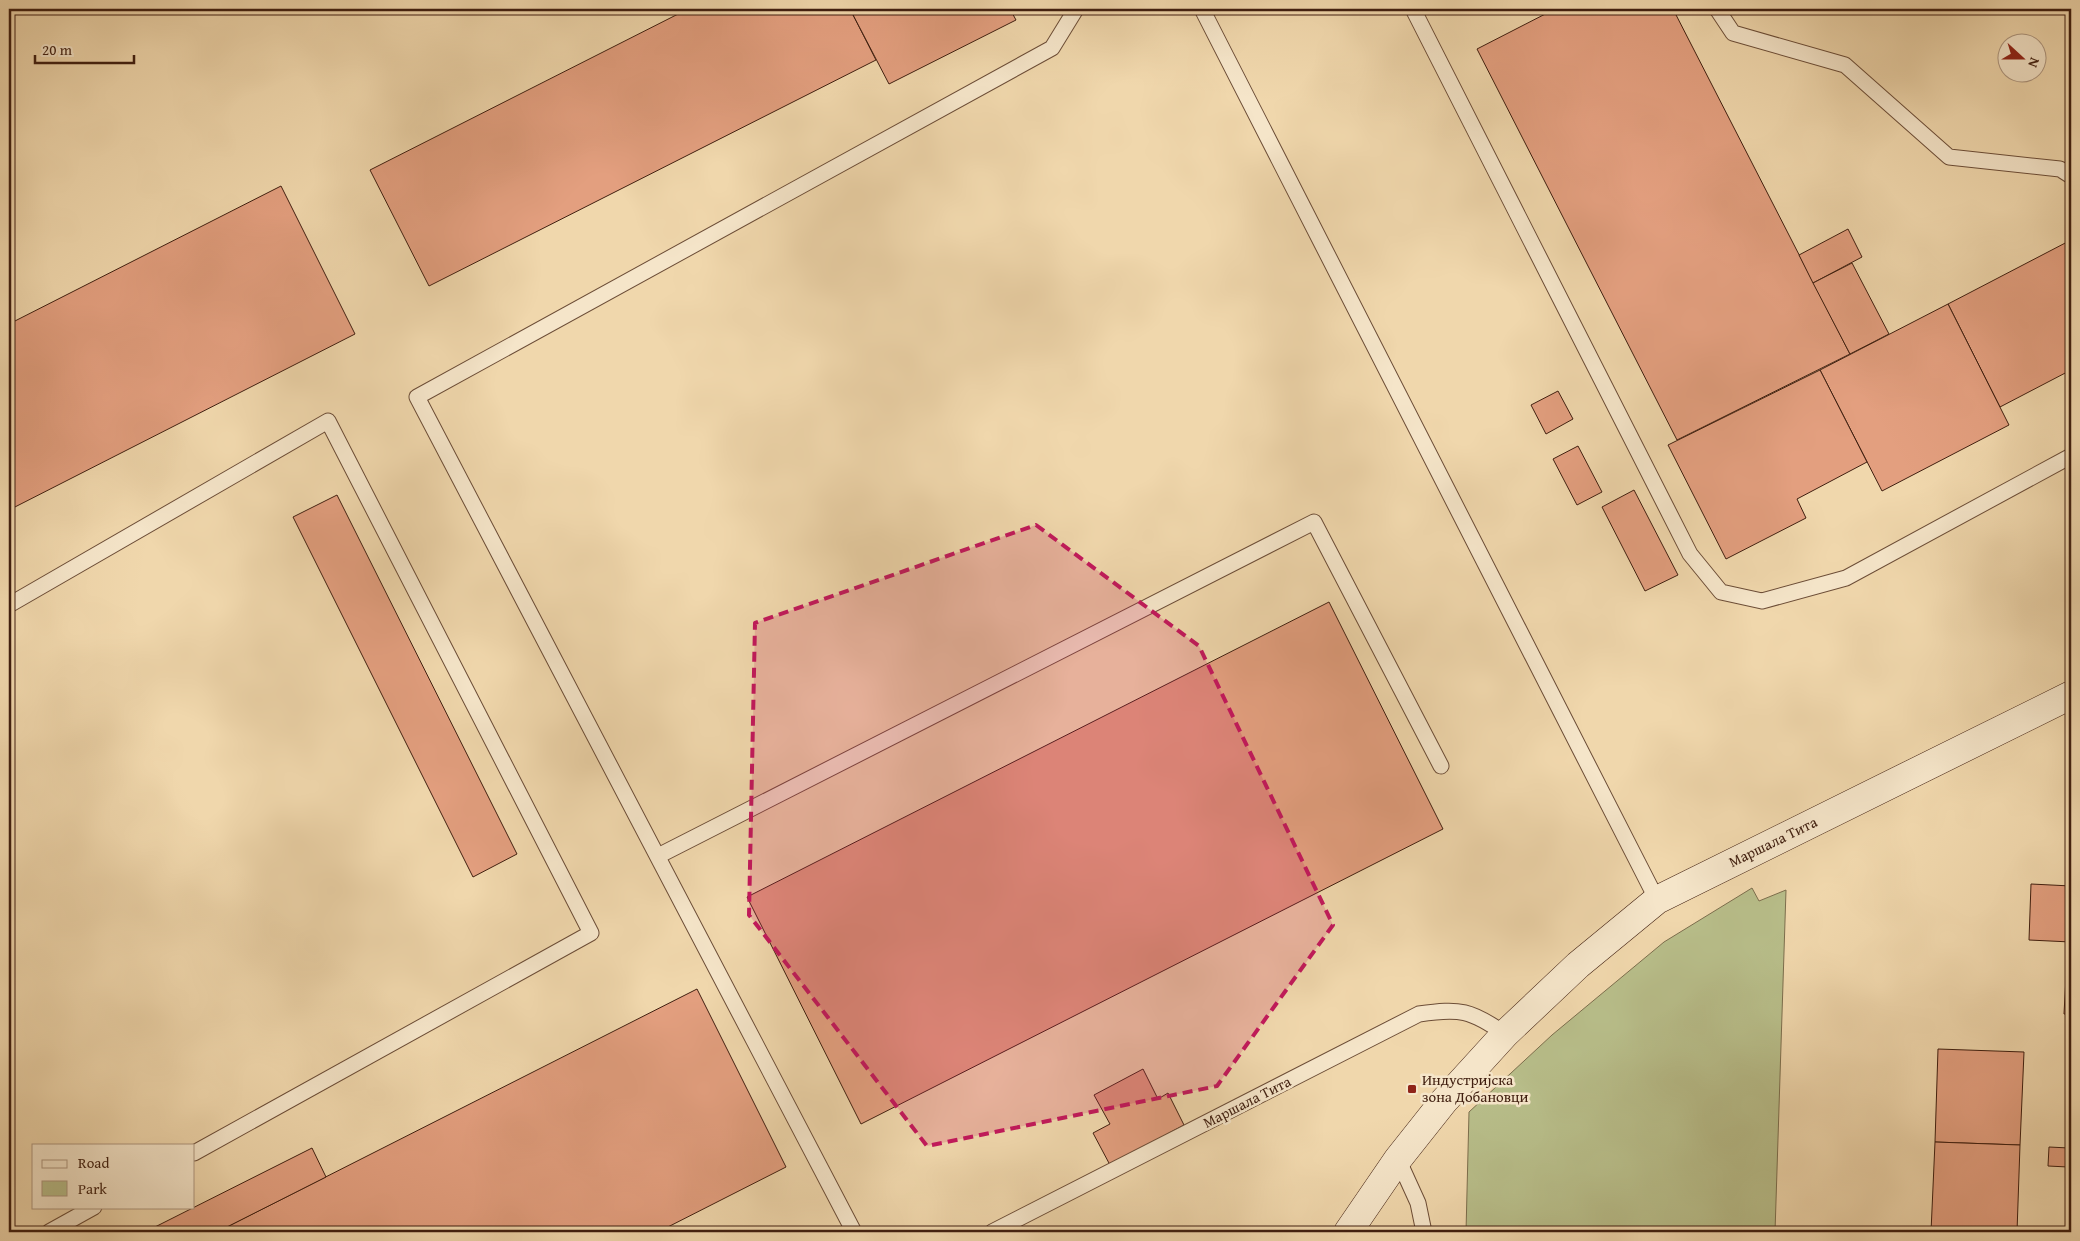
<svg xmlns="http://www.w3.org/2000/svg" width="2080" height="1241" viewBox="0 0 2080 1241" font-family="'Gentium Book Plus',serif">
  <style>
    .green { fill: #b8be8a; stroke: #7c6e4d }
    .building { fill: #e39f7f; stroke: #401f10 }
    .lines { fill: none; stroke-linecap: round; stroke-linejoin: round }
    .service-casing { stroke: #6c4d37; stroke-width: 17 }
    .secondary-casing { stroke: #401f10; stroke-width: 29 }
    .service { stroke: #f5e5c9; stroke-width: 15 }
    .secondary { stroke: #f5e5c9; stroke-width: 28 }
    .marked { fill: #c2185b; fill-opacity: 0.2; stroke: #c2185b; stroke-width: 4; stroke-dasharray: 10 6; stroke-linejoin: round }
    .poi-dot { fill: #8f2418; stroke: #f5e5c9; stroke-width: 2 }
    .labels { text-anchor: middle; stroke-width: 5; stroke-linejoin: round; paint-order: stroke }
    .street-label { font-size: 15px; fill: #401f10; stroke: #f5e5c9 }
    .poi-label { font-size: 15px; fill: #401f10; stroke: #f5e5c9; text-anchor: start }
  </style>
  <rect width="100%" height="100%" fill="#f0d7ac"/>
  <filter id="stains"><feTurbulence type="fractalNoise" baseFrequency=".004" numOctaves="4"/><feColorMatrix values="0 0 0 0 .2 0 0 0 0 .09 0 0 0 0 .02 0 0 0 .5 -.17"/></filter>
  <radialGradient id="worn" r=".72"><stop offset=".6" stop-color="#630" stop-opacity="0"/><stop offset="1" stop-color="#630" stop-opacity=".3"/></radialGradient>
  <path class="green" d="M1752,888L1759,901L1786,890L1775,1232H1466L1469,1112L1552,1035L1664,942Z"/>
  <g class="building">
    <path d="M688,9H850L876,60L429,286L370,170Z"/>
    <path d="M850,9H1010L1016,20L889,84Z"/>
    <path d="M1555,9H1673L1850,354L1677,440L1477,49Z"/>
    <path d="M281,186L355,334L9,510V324Z"/>
    <path d="M1848,229L1862,257L1813,283L1799,255Z"/>
    <path d="M2071,240V370L2000,407L1948,304Z"/>
    <path d="M1852,263L1889,334L1850,354L1813,283Z"/>
    <path d="M1948,304L2009,425L1882,491L1820,370Z"/>
    <path d="M1820,370L1867,462L1797,499L1806,518L1726,559L1668,445Z"/>
    <path d="M1558,391L1573,419L1546,434L1531,405Z"/>
    <path d="M1578,446L1602,492L1577,505L1553,459Z"/>
    <path d="M1634,490L1678,575L1645,591L1602,507Z"/>
    <path d="M337,495L517,854L473,877L293,517Z"/>
    <path d="M1329,602L1443,829L861,1124L747,897Z"/>
    <path d="M2031,884L2071,886V942L2029,940Z"/>
    <path d="M2066,977H2071V1014H2064Z"/>
    <path d="M697,989L786,1167L658,1232H217Z"/>
    <path d="M1938,1049L2024,1052L2020,1145L1935,1142Z"/>
    <path d="M1143,1069L1158,1099L1168,1093L1184,1125L1110,1165L1093,1133L1110,1124L1094,1095Z"/>
    <path d="M1935,1142L2020,1145L2017,1232H1931Z"/>
    <path d="M2049,1147L2069,1148L2068,1167L2048,1166Z"/>
    <path d="M312,1148L326,1177L217,1232H145Z"/>
  </g>
  <g class="lines">
    <defs>
      <g id="service">
        <path d="M1202,9L1657,900"/>
        <path d="M1413,9L1690,554L1721,592L1762,601L1846,578L2071,456"/>
        <path d="M1717,9L1733,33L1845,65L1949,157L2060,169L2071,176"/>
        <path d="M9,605L328,421L591,933L194,1153"/>
        <path d="M658,856L1314,522L1441,766"/>
        <path d="M1398,1159L1418,1203L1424,1232"/>
        <path d="M49,1232L94,1207"/>
        <path d="M854,1232L417,397L1052,48L1076,9"/>
        <path d="M992,1232L1419,1014C1460,1008 1471,1010 1505,1034"/>
      </g>
      <path id="secondary" d="M1348,1232L1398,1159L1444,1101L1505,1034L1578,965L1657,900L2071,695"/>
    </defs>
    <use href="#service" class="service-casing"/>
    <use href="#secondary" class="secondary-casing"/>
    <use href="#service" class="service"/>
    <use href="#secondary" class="secondary"/>
  </g>
  <path class="marked" d="M1036,525L1199,646L1333,925L1217,1086L927,1146L749,915L755,623Z"/>
  <rect class="poi-dot" x="1407" y="1084" width="10" height="10" rx="2.5"/>
  <g class="labels">
    <g class="street-label">
      <text transform="translate(1773 842) rotate(-26)" y="5">Маршала Тита</text>
      <text transform="translate(1247 1102) rotate(-27)" y="5">Маршала Тита</text>
    </g>
    <g class="poi-label">
      <text x="1422" y="1085">Индустријска<tspan x="1422" dy="17">зона Добановци</tspan></text>
    </g>
  </g>
  <rect width="2080" height="1241" fill="none" stroke="#f0d7ac" stroke-width="30"/>
  <rect x="10" y="10" width="2060" height="1221" fill="none" stroke="#401f10" stroke-width="2.5"/>
  <rect x="15" y="15" width="2050" height="1211" fill="none" stroke="#401f10"/>
  <rect x="32" y="1144" width="162" height="65" fill="#f5e5c9" stroke="#ad967f"/>
  <rect x="42" y="1160" width="25" height="8" fill="#f5e5c9" stroke="#ad967f"/>
  <text x="78" y="1168" font-size="15" fill="#401f10">Road</text>
  <rect x="42" y="1181" width="25" height="15" fill="#b8be8a" stroke="#ad967f"/>
  <text x="78" y="1194" font-size="15" fill="#401f10">Park</text>
  <g transform="translate(2022 58) rotate(111)"><circle r="24" fill="#f5e5c9" stroke="#ad967f"/>
  <path d="M0-4L9 19L0 12L-9 19Z" fill="#8f2418"/>
  <text y="-8" font-size="14" font-weight="bold" text-anchor="middle" fill="#401f10">N</text>
  </g>
  <path d="M35 55v8h99v-8" fill="none" stroke="#401f10" stroke-width="2.5"/>
  <text x="42" y="55" font-size="15" fill="#401f10" stroke="#f5e5c9" stroke-width="4" paint-order="stroke">20 m</text>
  <rect width="100%" height="100%" filter="url(#stains)"/>
  <rect width="100%" height="100%" fill="url(#worn)"/>
</svg>
